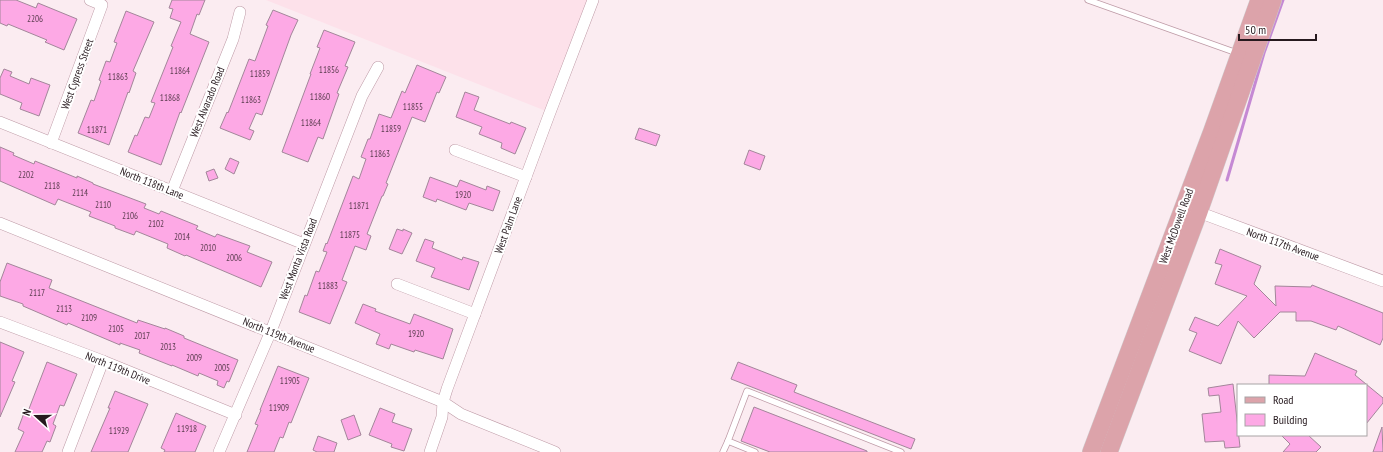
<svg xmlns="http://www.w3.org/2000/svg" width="1383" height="452" viewBox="0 0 1383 452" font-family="'PT Sans Narrow',sans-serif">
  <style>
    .built { fill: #fde1ea }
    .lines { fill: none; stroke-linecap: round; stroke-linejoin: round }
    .stream { stroke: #c589d4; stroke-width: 3 }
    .building { fill: #fda9e5; stroke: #a3869a }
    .service-casing { stroke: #be9aa6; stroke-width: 7 }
    .minor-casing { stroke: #be9aa6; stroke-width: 12 }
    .primary-casing { stroke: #cfccce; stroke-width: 18 }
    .service { stroke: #fff; stroke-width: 5.5 }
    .minor { stroke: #fff; stroke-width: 11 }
    .primary { stroke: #dca3aa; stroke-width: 17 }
    .labels { text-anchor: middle; stroke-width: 4; stroke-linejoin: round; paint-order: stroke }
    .number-label { font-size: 9px; fill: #5c3d50 }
    .street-label { font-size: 11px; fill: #26191e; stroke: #fff }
  </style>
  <rect width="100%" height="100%" fill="#fbecf1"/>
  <path class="built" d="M266,0H587L546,111Z"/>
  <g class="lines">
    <path class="stream" d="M1227,180L1264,53L1283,0"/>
  </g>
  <g class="building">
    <path d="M0,0H16L36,8L38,3L77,19L64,50L45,42L47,40L8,24L7,26L0,23Z"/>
    <path d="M172,0H205L199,15L197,14L190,34L209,42L181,113L180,112L161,165L128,152L135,135L137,136L145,117L149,118L155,103L151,102L173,47L171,46L181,22L170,18L173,9L169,8Z"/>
    <path d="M273,10L298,20L291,35L262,115L256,113L249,129L254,131L250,140L220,128L227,112L228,113L249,59L255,61L268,26L266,25Z"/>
    <path d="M126,11L154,22L133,71L136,73L129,93L128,92L109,145L78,133L91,100L94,101L101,81L99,80L106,61L110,62L117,43L114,42Z"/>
    <path d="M324,30L355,42L345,66L348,67L337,93L339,94L323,139L318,137L308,162L282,152L311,74H310L320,48L317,47Z"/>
    <path d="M417,65L446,77L439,93L437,92L425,122L412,117L386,183L388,184L383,196H382L367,234L371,236L366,250L355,246L342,280L347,282L330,324L299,312L305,295L307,296L316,271L319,272L327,252L323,251L326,243L327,244L353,176L359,179L366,159L361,157L368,139H370L379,114L391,118L402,91L405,93Z"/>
    <path d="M4,69L12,72L10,76L29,84L31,78L50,85L39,116L20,109L22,103L0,94V78Z"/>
    <path d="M465,92L479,97L474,110L510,124L511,122L526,128L515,154L501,148L502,143L479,134L482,127L456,117Z"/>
    <path d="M639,128L660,135L656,146L635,139Z"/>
    <path d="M0,147L14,153L13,155L34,164L35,161L77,178V176L93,183V184L146,204L144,208L159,214L161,211L198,226L196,229L215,237L217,234L250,246L247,252L272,262L261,287L186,255L185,256L167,248L168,244L136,231L134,235L115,228V226L89,216L91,212L58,199L55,205L0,181Z"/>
    <path d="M749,150L765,156L760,170L744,164Z"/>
    <path d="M230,158L239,162L234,174L225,169Z"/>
    <path d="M214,169L218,178L209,181L206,172Z"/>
    <path d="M430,177L457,187L460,180L486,190L487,186L500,191L493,211L469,203L466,210L437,199L436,202L423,197Z"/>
    <path d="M397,229L403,231V229L412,233L402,254L389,249Z"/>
    <path d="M425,239L434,242L432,248L462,260L463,257L479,262L469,290L431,277L435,268L416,261Z"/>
    <path d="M1220,249L1261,266L1254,284L1276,306L1275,286L1311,287L1312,285L1383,313V338L1380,345L1338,326L1336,330L1311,321H1296V312H1280L1254,338L1238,321L1221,364L1189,351L1197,333L1189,330L1195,317L1218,326L1247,296L1215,284L1222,265L1215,263Z"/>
    <path d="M7,263L52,280L49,288L137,323L138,320L165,329V328L184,336V338L238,360L229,382L227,381L224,388L217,385L218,381L199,373L198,376L172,365V366L139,353L140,350L120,343V345L68,323L67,325L23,306V304L0,296V282Z"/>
    <path d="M363,304L376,309L375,311L410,324L414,314L453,329L443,359L415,350L414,352L391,344L389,349L376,344L380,334L355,323Z"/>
    <path d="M0,342L24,352L12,381L15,382L0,417Z"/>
    <path d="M1315,353L1357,371L1355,375L1383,398V403L1366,424V385H1269V375L1305,376Z"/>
    <path d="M47,362L77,374L64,406L60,405L53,424L56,426L50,442L47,441L42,452H15L24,432L18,429L24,413L27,414Z"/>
    <path d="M738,362L797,385L794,392L915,439L911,449L731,379Z"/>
    <path d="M278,366L309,378L291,423L289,422L283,438L280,437L274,452H247L258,425L255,424L261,410H260Z"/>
    <path d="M1233,384L1240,447L1225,448L1224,441L1205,442L1202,414L1221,412L1219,395L1209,396L1208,388Z"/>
    <path d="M115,391L148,404L128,452H91L110,408H108Z"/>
    <path d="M754,407L867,451V452H770L741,441Z"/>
    <path d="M380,408L395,414L392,422L412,429L404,451L391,447L392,444L369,435Z"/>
    <path d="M176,413L206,426L195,452H164L165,450L161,448Z"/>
    <path d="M354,415L361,435L348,440L341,420Z"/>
    <path d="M1382,427L1383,452H1373Z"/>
    <path d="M1281,435H1308L1321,447L1316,452H1283L1290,444Z"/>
    <path d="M318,436L337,443L334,452H317L313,450Z"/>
  </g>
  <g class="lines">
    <defs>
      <g id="service">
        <path d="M1088,0L1237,53"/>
        <path d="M723,452L728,441"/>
        <path d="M755,452L728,441L747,391L901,452"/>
      </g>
      <g id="minor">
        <path d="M0,122L304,244"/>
        <path d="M51,143L102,5L90,0"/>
        <path d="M455,150L526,177"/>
        <path d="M172,191L233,39L240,12"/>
        <path d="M1193,210L1383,281"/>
        <path d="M0,223L443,402L461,414L555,452"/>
        <path d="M397,284L475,314"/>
        <path d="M0,322L103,361L236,415"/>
        <path d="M68,452L103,361"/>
        <path d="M219,452L271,331L362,96L378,67"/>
        <path d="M430,452L442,417L443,402L447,389L549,115L593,0"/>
      </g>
      <g id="primary">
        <path d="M1091,452L1212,131L1259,0"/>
        <path d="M1109,452L1199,212L1273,0"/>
      </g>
    </defs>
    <use href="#service" class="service-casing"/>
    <use href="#minor" class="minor-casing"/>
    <use href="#primary" class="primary-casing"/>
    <use href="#service" class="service"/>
    <use href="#minor" class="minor"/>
    <use href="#primary" class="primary"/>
  </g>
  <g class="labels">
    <g class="number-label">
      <text x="35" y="22">2206</text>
      <text x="329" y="73">11856</text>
      <text x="180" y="74">11864</text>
      <text x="260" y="77">11859</text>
      <text x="118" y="80">11863</text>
      <text x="320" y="100">11860</text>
      <text x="170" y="101">11868</text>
      <text x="251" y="103">11863</text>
      <text x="413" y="110">11855</text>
      <text x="311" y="126">11864</text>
      <text x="391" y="132">11859</text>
      <text x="97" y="133">11871</text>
      <text x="380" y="157">11863</text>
      <text x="26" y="178">2202</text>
      <text x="52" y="189">2118</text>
      <text x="80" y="196">2114</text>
      <text x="463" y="198">1920</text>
      <text x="103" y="208">2110</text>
      <text x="359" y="209">11871</text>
      <text x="130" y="219">2106</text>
      <text x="156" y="227">2102</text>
      <text x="350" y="238">11875</text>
      <text x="182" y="240">2014</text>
      <text x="208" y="251">2010</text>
      <text x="234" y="261">2006</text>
      <text x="328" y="289">11883</text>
      <text x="37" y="296">2117</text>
      <text x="64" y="312">2113</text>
      <text x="89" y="321">2109</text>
      <text x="116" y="332">2105</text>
      <text x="416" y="337">1920</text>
      <text x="142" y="339">2017</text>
      <text x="168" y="350">2013</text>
      <text x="194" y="361">2009</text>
      <text x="222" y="371">2005</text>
      <text x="290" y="384">11905</text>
      <text x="279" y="411">11909</text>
      <text x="187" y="432">11918</text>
      <text x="119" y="434">11929</text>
    </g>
    <g class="street-label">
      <text transform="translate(77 74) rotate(-70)" y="4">West Cypress Street</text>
      <text transform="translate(207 102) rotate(-68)" y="4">West Alvarado Road</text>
      <text transform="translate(152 183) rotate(22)" y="4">North 118th Lane</text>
      <text transform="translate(508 225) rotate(-70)" y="4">West Palm Lane</text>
      <text transform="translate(1176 226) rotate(-70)" y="4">West McDowell Road</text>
      <text transform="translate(1283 244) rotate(20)" y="4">North 117th Avenue</text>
      <text transform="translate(298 259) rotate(-69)" y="4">West Monta Vista Road</text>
      <text transform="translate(279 335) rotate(22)" y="4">North 119th Avenue</text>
      <text transform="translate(118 368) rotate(22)" y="4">North 119th Drive</text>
    </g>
  </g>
  <rect x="1237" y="384" width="130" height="52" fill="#ffffff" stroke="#a8a3a5"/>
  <rect x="1245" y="397" width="20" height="6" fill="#dca3aa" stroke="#a8a3a5"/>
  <text x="1273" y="404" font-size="12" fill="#26191e">Road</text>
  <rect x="1245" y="414" width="20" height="12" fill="#fda9e5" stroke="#a8a3a5"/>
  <text x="1273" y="424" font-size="12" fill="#26191e">Building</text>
  <g transform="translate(36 416) rotate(291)" stroke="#ffffff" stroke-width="3" paint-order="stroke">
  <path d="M0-3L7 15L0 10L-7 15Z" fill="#26191e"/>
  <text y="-6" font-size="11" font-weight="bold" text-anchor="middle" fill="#26191e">N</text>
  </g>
  <path d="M1239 34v6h77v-6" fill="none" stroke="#26191e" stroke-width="2"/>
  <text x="1245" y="34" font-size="12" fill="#26191e" stroke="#ffffff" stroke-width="3" paint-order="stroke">50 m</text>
</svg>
